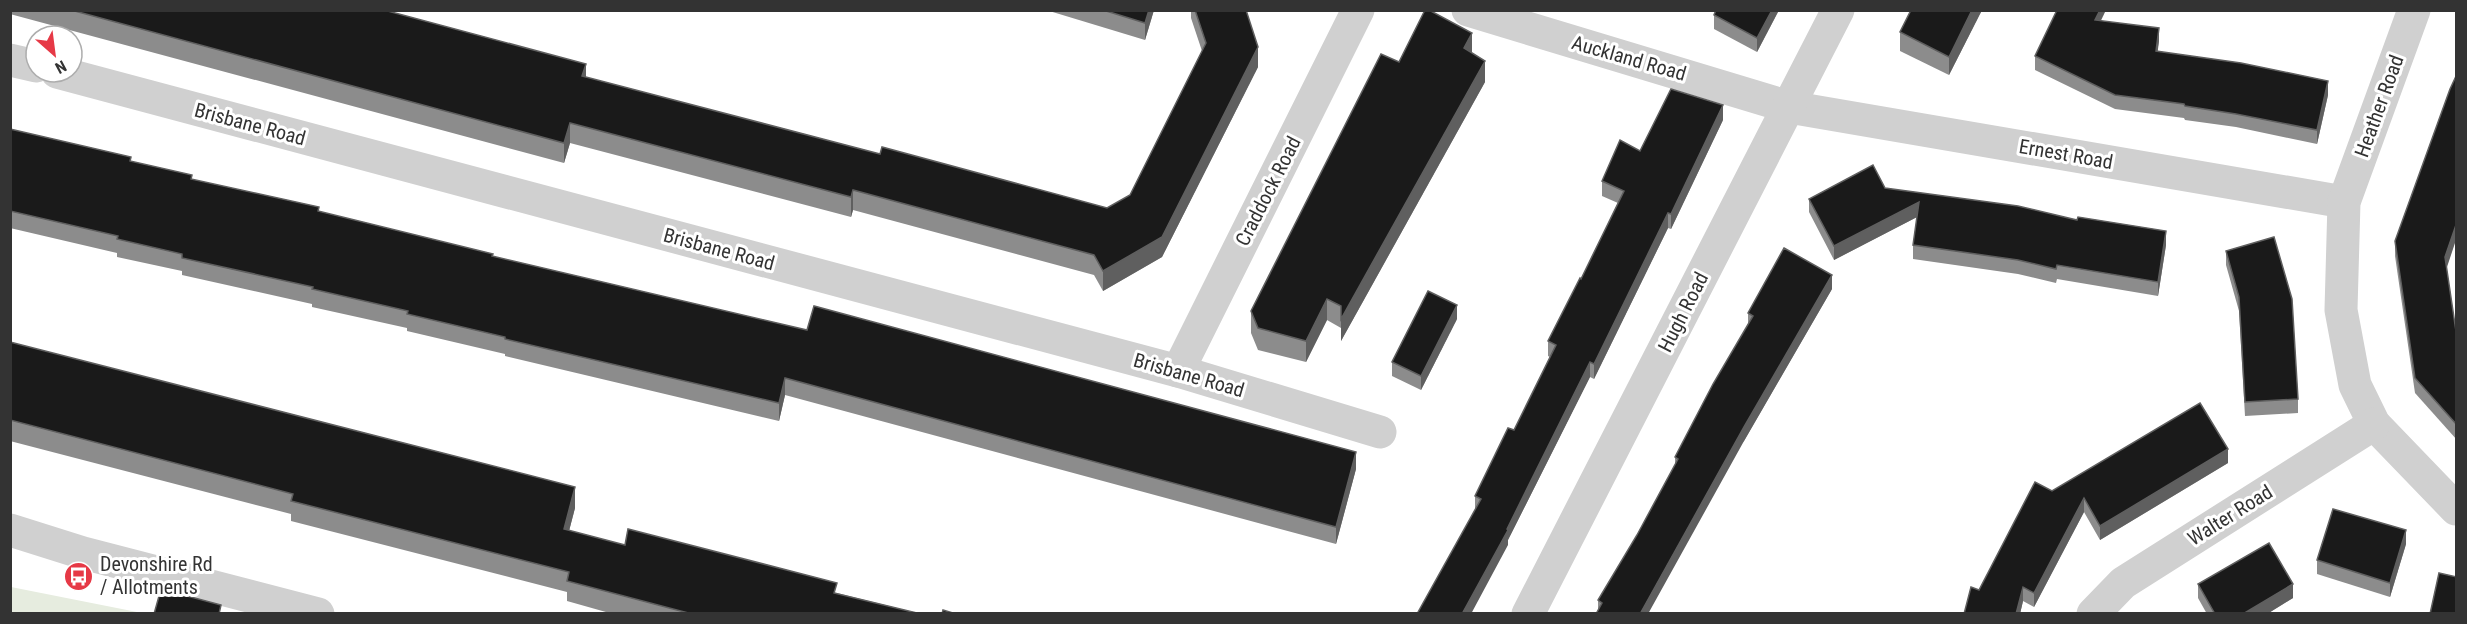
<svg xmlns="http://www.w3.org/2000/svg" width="2467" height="624" viewBox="0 0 2467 624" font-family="'Roboto Condensed',sans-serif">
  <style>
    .green { fill: #e6ecdf }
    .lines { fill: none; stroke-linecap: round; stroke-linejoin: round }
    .minor { stroke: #d0d0d0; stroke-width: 33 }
    .wall { fill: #8c8c8c }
    .shaded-wall { fill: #5f5f5f }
    .building { fill: #1a1a1a; stroke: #5f5f5f; stroke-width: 1.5 }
    .labels { text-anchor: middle; stroke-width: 6; stroke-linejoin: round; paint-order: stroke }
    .street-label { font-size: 20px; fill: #333; stroke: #fff }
    .poi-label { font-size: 20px; fill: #333; stroke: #fff; text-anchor: start }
  </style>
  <rect width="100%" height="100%" fill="#fff"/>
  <path class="green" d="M11,587L142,613H11Z"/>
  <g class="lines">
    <g class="minor">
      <path d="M1468,10L1789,107L2344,202"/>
      <path d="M2414,10L2344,202L2341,310L2355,385L2374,424L2456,509"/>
      <path d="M10,60L36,66"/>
      <path d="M57,72L1178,371L1380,432"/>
      <path d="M1178,371L1358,10"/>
      <path d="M10,530L83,553L318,614"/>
      <path d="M1528,614L1838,10"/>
      <path d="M2093,614L2123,583L2374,424"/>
    </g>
  </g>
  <g class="wall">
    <path d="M10,10H384L586,77L880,154L1107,208L1130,195L1202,51L1191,18V10H1195L1258,67L1162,257L1103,291L1094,275L853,210L851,217L570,143L564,163L10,14Z"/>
    <path d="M1046,10H1154L1145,40Z"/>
    <path d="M1779,10L1757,52L1714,29V15Z"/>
    <path d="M1982,10L1949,75L1900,51V32Z"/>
    <path d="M2101,21L2159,41L2157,52L2328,95L2317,144L2236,127L2185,120L2184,118L2115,109L2035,70V56Z"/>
    <path d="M1472,53L1485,82L1341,341V328L1327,320L1306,362L1258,350L1251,333V311L1399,62Z"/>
    <path d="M1723,120L1671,229L1668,228L1594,379L1590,377L1508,540V545L1475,510V496L1514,430L1550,357L1548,356V341L1581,279L1618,203L1602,196V181L1640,151Z"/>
    <path d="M10,129L131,161L192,179L493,257L1356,469L1336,544L785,395L779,421L505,356V354L407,331V328L312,307V304L182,275V271L117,257V253L10,228Z"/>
    <path d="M1885,188L2166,245L2158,296L2057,279L2056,283L2018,274L1913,259V245L1917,217L1834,260L1809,212V199Z"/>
    <path d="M2395,241L2446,268L2457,338V440L2415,393L2395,256Z"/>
    <path d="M2226,251L2298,399V413L2245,416L2239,311L2226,265Z"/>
    <path d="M1832,289L1744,441L1598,610V600L1637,535L1675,465V457L1748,324V313Z"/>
    <path d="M1457,319L1421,390L1392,376V362Z"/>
    <path d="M10,342L575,508L569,531L625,545L837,593L921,614H613L567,601V592L291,521V514L10,441Z"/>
    <path d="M2228,463L2100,540L2084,512L2034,607L2023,601L2020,614H1964L1979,590L2052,491Z"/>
    <path d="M2406,544L2390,597L2317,574V560Z"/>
    <path d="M2198,584L2293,598L2267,614H2207L2198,598Z"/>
  </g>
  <g class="shaded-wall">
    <path d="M1149,10H1154L1145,40V23Z"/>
    <path d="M1772,10H1779L1757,52V38Z"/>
    <path d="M1972,10H1982L1949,75V57Z"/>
    <path d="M2100,10H2106L2095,33V20Z"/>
    <path d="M2159,28V41L2156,65V51Z"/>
    <path d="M1472,33V54L1464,48Z"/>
    <path d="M1258,47V67L1162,257L1103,291V271Z"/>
    <path d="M1485,61V82L1341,341V319Z"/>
    <path d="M586,64V84L582,76Z"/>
    <path d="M2328,81V95L2317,144V130Z"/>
    <path d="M1723,105V120L1671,229V214Z"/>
    <path d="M570,123V143L564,163V143Z"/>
    <path d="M853,190V210L851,217V197Z"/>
    <path d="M1919,202V216L1834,260V246Z"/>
    <path d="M1668,213V228L1594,379V364Z"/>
    <path d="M2457,222V237L2445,273V257Z"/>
    <path d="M2166,231V245L2158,296V282Z"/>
    <path d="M1832,275V289L1744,441L1648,614H1640L1744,427Z"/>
    <path d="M1327,299V320L1306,362V341Z"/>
    <path d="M1457,305V319L1421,390V376Z"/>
    <path d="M1590,362V377L1508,540V545L1471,614H1462L1507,529Z"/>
    <path d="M785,378V395L779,421V403Z"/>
    <path d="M2228,449V463L2100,540V526Z"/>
    <path d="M1356,452V469L1336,544V527Z"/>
    <path d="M575,487V508L564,550V529Z"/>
    <path d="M2084,498V512L2034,607V593Z"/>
    <path d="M2406,530V544L2390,597V583Z"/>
    <path d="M2293,584V598L2267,614H2243Z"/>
    <path d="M2023,587V601L2020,614H2016Z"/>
  </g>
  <g class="building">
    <path d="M71,10H384L586,64L582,76L880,154L882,147L1107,208L1130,195L1206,43L1195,10H1246L1258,47L1162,237L1103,271L1094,255L853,190L851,197L570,123L564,143Z"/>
    <path d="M1103,10H1149L1145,23Z"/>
    <path d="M1425,10H1429L1472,33L1464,48L1485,61L1341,319V306L1327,299L1306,341L1258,328L1251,311L1381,54L1399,62Z"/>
    <path d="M1716,10H1772L1757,38L1714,15Z"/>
    <path d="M1911,10H1972L1949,57L1900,32Z"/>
    <path d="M2057,10H2100L2095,20L2159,28L2156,51L2241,63L2328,81L2317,130L2236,114L2185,106L2184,104L2115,95L2035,56Z"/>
    <path d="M2457,74V222L2445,257L2457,338V425L2415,378L2395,241L2450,89Z"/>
    <path d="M1671,89L1723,105L1671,214L1668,213L1594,364L1590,362L1507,529L1508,530L1462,614H1417L1481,499L1475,496L1508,428L1514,430L1556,345L1548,341L1580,278L1581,279L1624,191L1602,181L1620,140L1640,151Z"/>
    <path d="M10,129L131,157L130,161L192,175L191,179L319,207L318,211L493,254L492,256L807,330L814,306L1356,452L1336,527L785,378L779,403L505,339V337L407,314L408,311L312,289L313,287L182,258V254L117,239L118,236L10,211Z"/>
    <path d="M1873,165L1885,188L2018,206L2077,220L2078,217L2166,231L2158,282L2057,265L2056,269L2018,260L1913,245L1919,202L1834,246L1809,199Z"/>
    <path d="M2274,237L2292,299L2298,399L2245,402L2239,297L2226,251Z"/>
    <path d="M1784,248L1832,275L1744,427L1640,614H1596L1602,603L1598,600L1637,535L1678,459L1675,457L1713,384L1753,316L1748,313Z"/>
    <path d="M1428,291L1457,305L1421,376L1392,362Z"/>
    <path d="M10,342L575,487L564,529L625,545L628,529L837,583L834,593L921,614H692L567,581L569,572L291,501L293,494L10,420Z"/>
    <path d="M2200,403L2228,449L2100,526L2084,498L2034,593L2023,587L2016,614H1964L1971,587L1979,590L2035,482L2052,491Z"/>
    <path d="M2333,509L2406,530L2390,583L2317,560Z"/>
    <path d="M2269,543L2293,584L2243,614H2215L2198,584Z"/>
    <path d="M2439,573L2457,577V614H2430Z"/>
    <path d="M161,589L221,605L219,614H154Z"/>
    <path d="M943,610L956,614H942Z"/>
  </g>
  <defs>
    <symbol id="bus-disc" viewBox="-11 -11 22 22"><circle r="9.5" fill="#e63946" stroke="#fff"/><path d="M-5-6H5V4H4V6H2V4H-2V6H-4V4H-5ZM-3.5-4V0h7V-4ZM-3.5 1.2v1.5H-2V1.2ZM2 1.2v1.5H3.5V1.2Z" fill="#fff"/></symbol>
  </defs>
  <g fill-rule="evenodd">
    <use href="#bus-disc" x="62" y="560" width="33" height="33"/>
  </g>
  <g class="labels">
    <g class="street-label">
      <text transform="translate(1629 58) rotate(16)" y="7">Auckland Road</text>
      <text transform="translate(2379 106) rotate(-70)" y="7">Heather Road</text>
      <text transform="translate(250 124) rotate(15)" y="7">Brisbane Road</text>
      <text transform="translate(2066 154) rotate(10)" y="7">Ernest Road</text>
      <text transform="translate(1268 191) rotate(-63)" y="7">Craddock Road</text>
      <text transform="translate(719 249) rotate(15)" y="7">Brisbane Road</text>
      <text transform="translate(1683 312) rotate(-63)" y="7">Hugh Road</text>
      <text transform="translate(1189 375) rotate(16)" y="7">Brisbane Road</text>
      <text transform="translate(2230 515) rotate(-32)" y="7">Walter Road</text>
    </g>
    <g class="poi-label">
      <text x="100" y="571">Devonshire Rd<tspan x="100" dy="23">/ Allotments</tspan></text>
    </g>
  </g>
  <rect width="2467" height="624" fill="none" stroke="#333333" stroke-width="24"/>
  <g transform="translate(54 54) rotate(152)"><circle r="28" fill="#ffffff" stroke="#adadad" stroke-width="1.5"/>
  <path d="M0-4.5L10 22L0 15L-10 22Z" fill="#e63946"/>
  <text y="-9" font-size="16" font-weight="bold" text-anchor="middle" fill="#333333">N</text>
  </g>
</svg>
